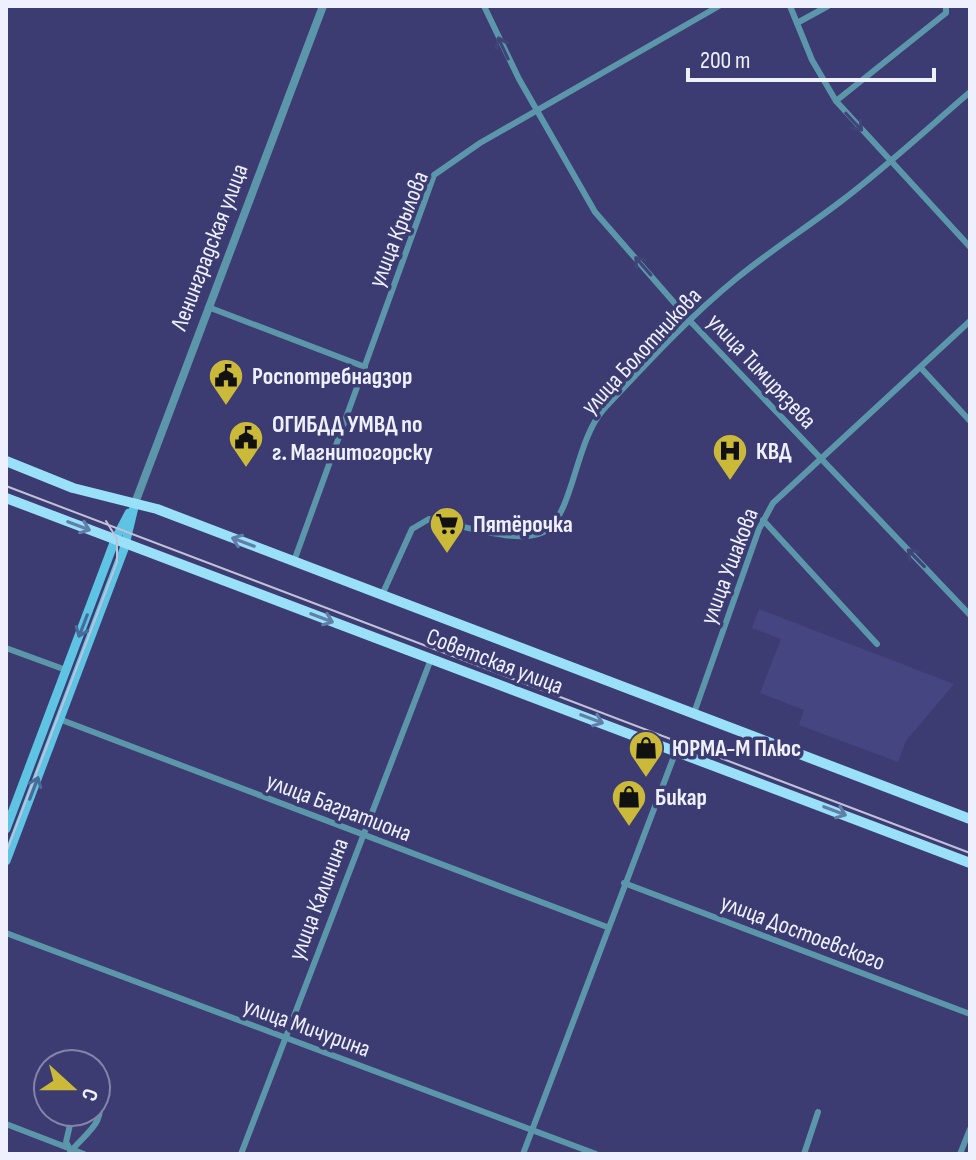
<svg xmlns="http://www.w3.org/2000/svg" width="976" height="1160" viewBox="0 0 976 1160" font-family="'Sofia Sans Condensed',sans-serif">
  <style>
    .built { fill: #454582 }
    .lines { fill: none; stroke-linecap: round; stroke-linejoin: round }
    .minor { stroke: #5b96aa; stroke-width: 6 }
    .tertiary { stroke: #5b96aa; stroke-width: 8 }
    .secondary { stroke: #5fc4e3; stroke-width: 9 }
    .primary { stroke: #99e0f8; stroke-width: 10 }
    .tram { stroke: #c1c2d9; stroke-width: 2 }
    .oneway { stroke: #3f4578 }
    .oneway2 { stroke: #617ea8 }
    .oneway3 { stroke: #486c9a }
    .labels { text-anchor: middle; stroke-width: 7; stroke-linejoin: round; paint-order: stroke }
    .street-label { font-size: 24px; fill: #eff0fd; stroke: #3c3c72 }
    .poi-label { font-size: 24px; font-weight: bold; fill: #eff0fd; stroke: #3c3c72; text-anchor: start }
  </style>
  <rect width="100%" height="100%" fill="#3c3c72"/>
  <path class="built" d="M759,609L954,684L906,741L898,762L799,725L804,710L760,693L781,639L752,628Z"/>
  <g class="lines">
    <g class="minor">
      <path d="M484,6L519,79L595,212L691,322L970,615"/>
      <path d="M790,6L812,60L836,101L970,247"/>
      <path d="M797,23L828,6"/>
      <path d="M836,101L946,13V6"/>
      <path d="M208,307L365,367"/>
      <path d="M921,368L970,421"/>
      <path d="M763,520L877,644"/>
      <path d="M294,561L434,175L480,143L719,6"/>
      <path d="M382,595L412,529L429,519C455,524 526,547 547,530C573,511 576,441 603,410C645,365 689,317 737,278C770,251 806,228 840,202C885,168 927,129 970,92"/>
      <path d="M6,648L66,670"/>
      <path d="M694,713L759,529L773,503L970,321"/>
      <path d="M59,719L607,927"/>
      <path d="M624,883L970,1014"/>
      <path d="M6,933L596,1154"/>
      <path d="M6,1124L84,1154"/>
      <path d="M70,1149L66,1142L73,1112"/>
      <path d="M69,1154C79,1138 111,1121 96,1098"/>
      <path d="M241,1154L431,659"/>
      <path d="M523,1154L676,751"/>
      <path d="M804,1154L818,1112"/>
      <path d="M960,1154L970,1129"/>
    </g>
    <path class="tertiary" d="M135,503L323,6"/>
    <g class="secondary">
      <path d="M6,829L115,540L129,513"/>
      <path d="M6,861L124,549L135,503"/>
    </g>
    <g class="primary">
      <path d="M6,461L73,488L157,509L970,819"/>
      <path d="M6,498L970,863"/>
    </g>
    <g class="tram">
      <path d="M6,486L970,853"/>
      <path d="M6,853L117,562V539L106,521"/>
    </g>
  </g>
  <defs><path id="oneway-shaft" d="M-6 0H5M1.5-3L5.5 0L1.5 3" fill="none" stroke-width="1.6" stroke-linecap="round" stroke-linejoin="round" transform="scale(2)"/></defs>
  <g class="oneway">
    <use href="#oneway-shaft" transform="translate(503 48) rotate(-115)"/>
    <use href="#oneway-shaft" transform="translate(854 122) rotate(47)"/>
    <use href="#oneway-shaft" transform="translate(643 266) rotate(-131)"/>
    <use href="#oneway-shaft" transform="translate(916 558) rotate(-134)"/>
  </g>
  <g class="oneway2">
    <use href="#oneway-shaft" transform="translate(79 526) rotate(21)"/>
    <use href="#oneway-shaft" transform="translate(243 542) rotate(-159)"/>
    <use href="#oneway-shaft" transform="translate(322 618) rotate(21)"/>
    <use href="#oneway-shaft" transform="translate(592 719) rotate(21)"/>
    <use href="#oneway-shaft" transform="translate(835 811) rotate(21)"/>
  </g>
  <g class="oneway3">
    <use href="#oneway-shaft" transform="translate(83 626) rotate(111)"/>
    <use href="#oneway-shaft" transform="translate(34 788) rotate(-69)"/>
  </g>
  <defs>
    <symbol id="civic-pin" viewBox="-11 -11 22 30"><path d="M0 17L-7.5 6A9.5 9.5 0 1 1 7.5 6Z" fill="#cbba39" stroke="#3c3c72"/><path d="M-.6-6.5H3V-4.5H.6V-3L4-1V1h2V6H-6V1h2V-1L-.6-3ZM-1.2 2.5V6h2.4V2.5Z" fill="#111"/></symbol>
    <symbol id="hospital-pin" viewBox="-11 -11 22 30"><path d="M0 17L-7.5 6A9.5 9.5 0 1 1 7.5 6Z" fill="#cbba39" stroke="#3c3c72"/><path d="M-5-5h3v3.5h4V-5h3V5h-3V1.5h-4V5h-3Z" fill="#111"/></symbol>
    <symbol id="supermarket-pin" viewBox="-11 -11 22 30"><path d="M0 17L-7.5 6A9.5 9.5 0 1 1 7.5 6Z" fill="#cbba39" stroke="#3c3c72"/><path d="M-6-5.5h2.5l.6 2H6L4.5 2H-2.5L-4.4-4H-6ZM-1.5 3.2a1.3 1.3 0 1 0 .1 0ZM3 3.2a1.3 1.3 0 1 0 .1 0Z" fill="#111"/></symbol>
    <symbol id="shop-pin" viewBox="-11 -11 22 30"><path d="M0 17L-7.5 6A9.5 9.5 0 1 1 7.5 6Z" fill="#cbba39" stroke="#3c3c72"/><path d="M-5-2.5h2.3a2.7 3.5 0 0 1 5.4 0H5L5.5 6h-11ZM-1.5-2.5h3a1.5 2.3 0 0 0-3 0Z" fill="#111"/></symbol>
  </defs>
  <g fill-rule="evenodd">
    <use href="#civic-pin" x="206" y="356" width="40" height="54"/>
    <use href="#civic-pin" x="226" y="418" width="40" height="54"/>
    <use href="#hospital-pin" x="710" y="431" width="40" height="54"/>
    <use href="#supermarket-pin" x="427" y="504" width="40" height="54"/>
    <use href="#shop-pin" x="626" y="728" width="40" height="54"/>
    <use href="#shop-pin" x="609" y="777" width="40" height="54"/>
  </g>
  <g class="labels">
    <g class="street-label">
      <text transform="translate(398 229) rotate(-68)" y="8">улица Крылова</text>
      <text transform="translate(209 247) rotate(-69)" y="8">Ленинградская улица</text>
      <text transform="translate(641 351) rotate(-47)" y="8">улица Болотникова</text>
      <text transform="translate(762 371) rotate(47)" y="8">улица Тимирязева</text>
      <text transform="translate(729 566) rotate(-69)" y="8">улица Ушакова</text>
      <text transform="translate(495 661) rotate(21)" y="8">Советская улица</text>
      <text transform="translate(339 807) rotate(21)" y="8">улица Багратиона</text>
      <text transform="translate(318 899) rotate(-69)" y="8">улица Калинина</text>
      <text transform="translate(803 932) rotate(21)" y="8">улица Достоевского</text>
      <text transform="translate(307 1027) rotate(20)" y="8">улица Мичурина</text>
    </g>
    <g class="poi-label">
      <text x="252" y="384">Роспотребнадзор</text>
      <text x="272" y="432">ОГИБДД УМВД по<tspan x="272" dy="28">г. Магнитогорску</tspan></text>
      <text x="756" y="459">КВД</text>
      <text x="473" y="532">Пятёрочка</text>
      <text x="672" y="756">ЮРМА-М Плюс</text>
      <text x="655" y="805">Бикар</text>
    </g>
  </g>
  <rect width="976" height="1160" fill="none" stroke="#eff0fd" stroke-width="16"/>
  <g transform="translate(72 1088) rotate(111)"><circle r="38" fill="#3c3c72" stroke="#8484aa" stroke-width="2"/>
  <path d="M0-6L14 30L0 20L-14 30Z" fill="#cbba39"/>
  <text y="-12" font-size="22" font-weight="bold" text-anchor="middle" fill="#eff0fd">С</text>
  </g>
  <path d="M688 68v12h246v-12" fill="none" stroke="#eff0fd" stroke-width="4"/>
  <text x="700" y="68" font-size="24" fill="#eff0fd" stroke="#3c3c72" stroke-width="6" paint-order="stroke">200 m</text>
</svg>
